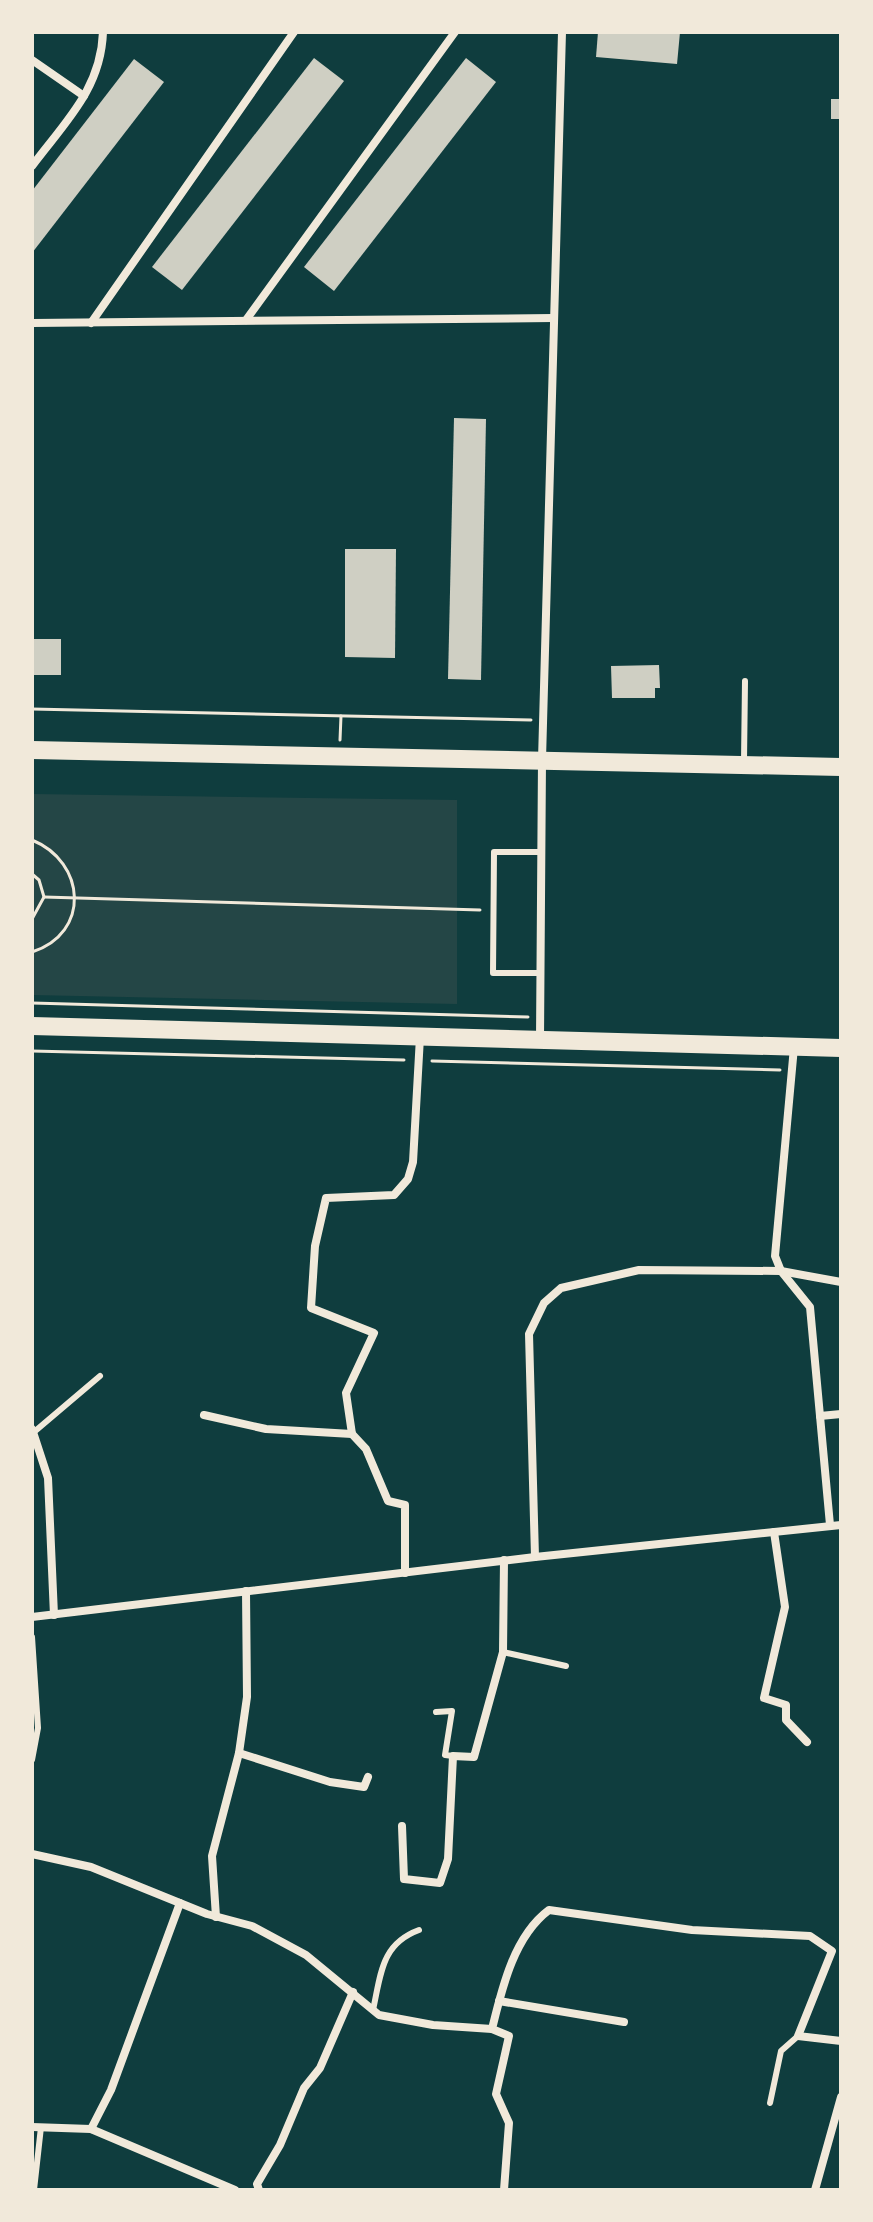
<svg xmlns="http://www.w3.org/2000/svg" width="873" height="2222" viewBox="0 0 873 2222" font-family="'DejaVu Sans',sans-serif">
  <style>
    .green { fill: #244646 }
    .building { fill: #cfcfc3 }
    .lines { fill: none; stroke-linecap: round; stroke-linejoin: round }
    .path { stroke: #f1e9da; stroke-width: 3 }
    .service { stroke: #f1e9da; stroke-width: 6 }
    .minor { stroke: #f1e9da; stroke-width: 8 }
    .primary { stroke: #f1e9da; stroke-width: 18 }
  </style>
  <rect width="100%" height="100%" fill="#0f3d3e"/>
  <path class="green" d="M32,794L457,800V1004L32,995Z"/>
  <g class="building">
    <path d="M598,32H680L677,64L596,57Z"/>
    <path d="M314,58L344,81L182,290L152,267Z"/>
    <path d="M466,58L496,82L334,291L304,267Z"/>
    <path d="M134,59L164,82L32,253V191Z"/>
    <rect x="831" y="99" width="10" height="20"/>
    <path d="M454,418L486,419L481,680L448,679Z"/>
    <path d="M345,549H396L395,658L345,657Z"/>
    <rect x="32" y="639" width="29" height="36"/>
    <path d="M659,665L660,688H655V698H612L611,666Z"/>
  </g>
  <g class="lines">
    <g class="path">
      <path d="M32,709L531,720"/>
      <path d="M340,740L341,716"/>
      <path d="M32,840C86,862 91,933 32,952"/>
      <path d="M32,874L39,880L44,897L32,919"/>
      <path d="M44,897L480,910"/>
      <path d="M32,1003L528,1017"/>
      <path d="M32,1051L404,1060"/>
      <path d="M432,1061L780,1070"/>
    </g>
    <g class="service">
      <path d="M744,761L745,681"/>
      <path d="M541,973H493L494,852H541"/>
      <path d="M34,1432L100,1376"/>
      <path d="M32,1637L38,1728L32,1760"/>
      <path d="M503,1652L566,1666"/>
      <path d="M436,1712L452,1711L445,1755L453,1756"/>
      <path d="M373,2010C381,1974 381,1944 419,1930"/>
      <path d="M770,2103L781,2051L798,2036"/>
      <path d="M34,2190L41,2127"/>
    </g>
    <g class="minor">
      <path d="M32,60L84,96"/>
      <path d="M32,166C65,122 101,89 103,32"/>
      <path d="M246,320L455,32"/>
      <path d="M32,323L553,318"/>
      <path d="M91,323L294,32"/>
      <path d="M540,1039L542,760L562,32"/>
      <path d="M794,1047L775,1256L781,1271L810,1307L830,1525"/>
      <path d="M204,1415L266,1429L352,1434"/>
      <path d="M820,1416L841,1414"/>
      <path d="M32,1429L48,1478L54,1615"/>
      <path d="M774,1532L785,1607L764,1698L786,1705V1720L807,1742"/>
      <path d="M535,1557L529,1334L544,1303L561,1288L639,1270L781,1271L841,1282"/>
      <path d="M405,1573V1505L388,1501L366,1449L352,1434L346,1393L374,1333L311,1308L315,1246L326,1198L394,1195L408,1179L413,1162L420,1037"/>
      <path d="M32,1617L535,1557L841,1525"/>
      <path d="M239,1753L330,1782L364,1787L368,1777"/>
      <path d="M402,1826L404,1879L440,1883L448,1859L453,1756L474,1757L503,1652L504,1560"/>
      <path d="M32,1854L91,1867L207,1914L252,1926L306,1955L379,2015L433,2025L492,2029"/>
      <path d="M216,1917L212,1856L239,1753L247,1697L246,1591"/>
      <path d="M499,2001L624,2022"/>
      <path d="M32,2127L91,2129L235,2190"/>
      <path d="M91,2129L111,2090L180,1903"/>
      <path d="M259,2190L257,2184L280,2145L304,2088L320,2068L353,1992"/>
      <path d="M504,2190L509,2123L496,2094L509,2036L492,2029C502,1988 514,1936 549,1910L692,1930L810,1936L832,1951L798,2036L841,2041"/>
      <path d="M815,2190L841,2097"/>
    </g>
    <g class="primary">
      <path d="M32,750L841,767"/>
      <path d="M32,1026L841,1048"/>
    </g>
  </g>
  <rect width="873" height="2222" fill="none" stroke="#f1e9da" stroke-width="68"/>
</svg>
